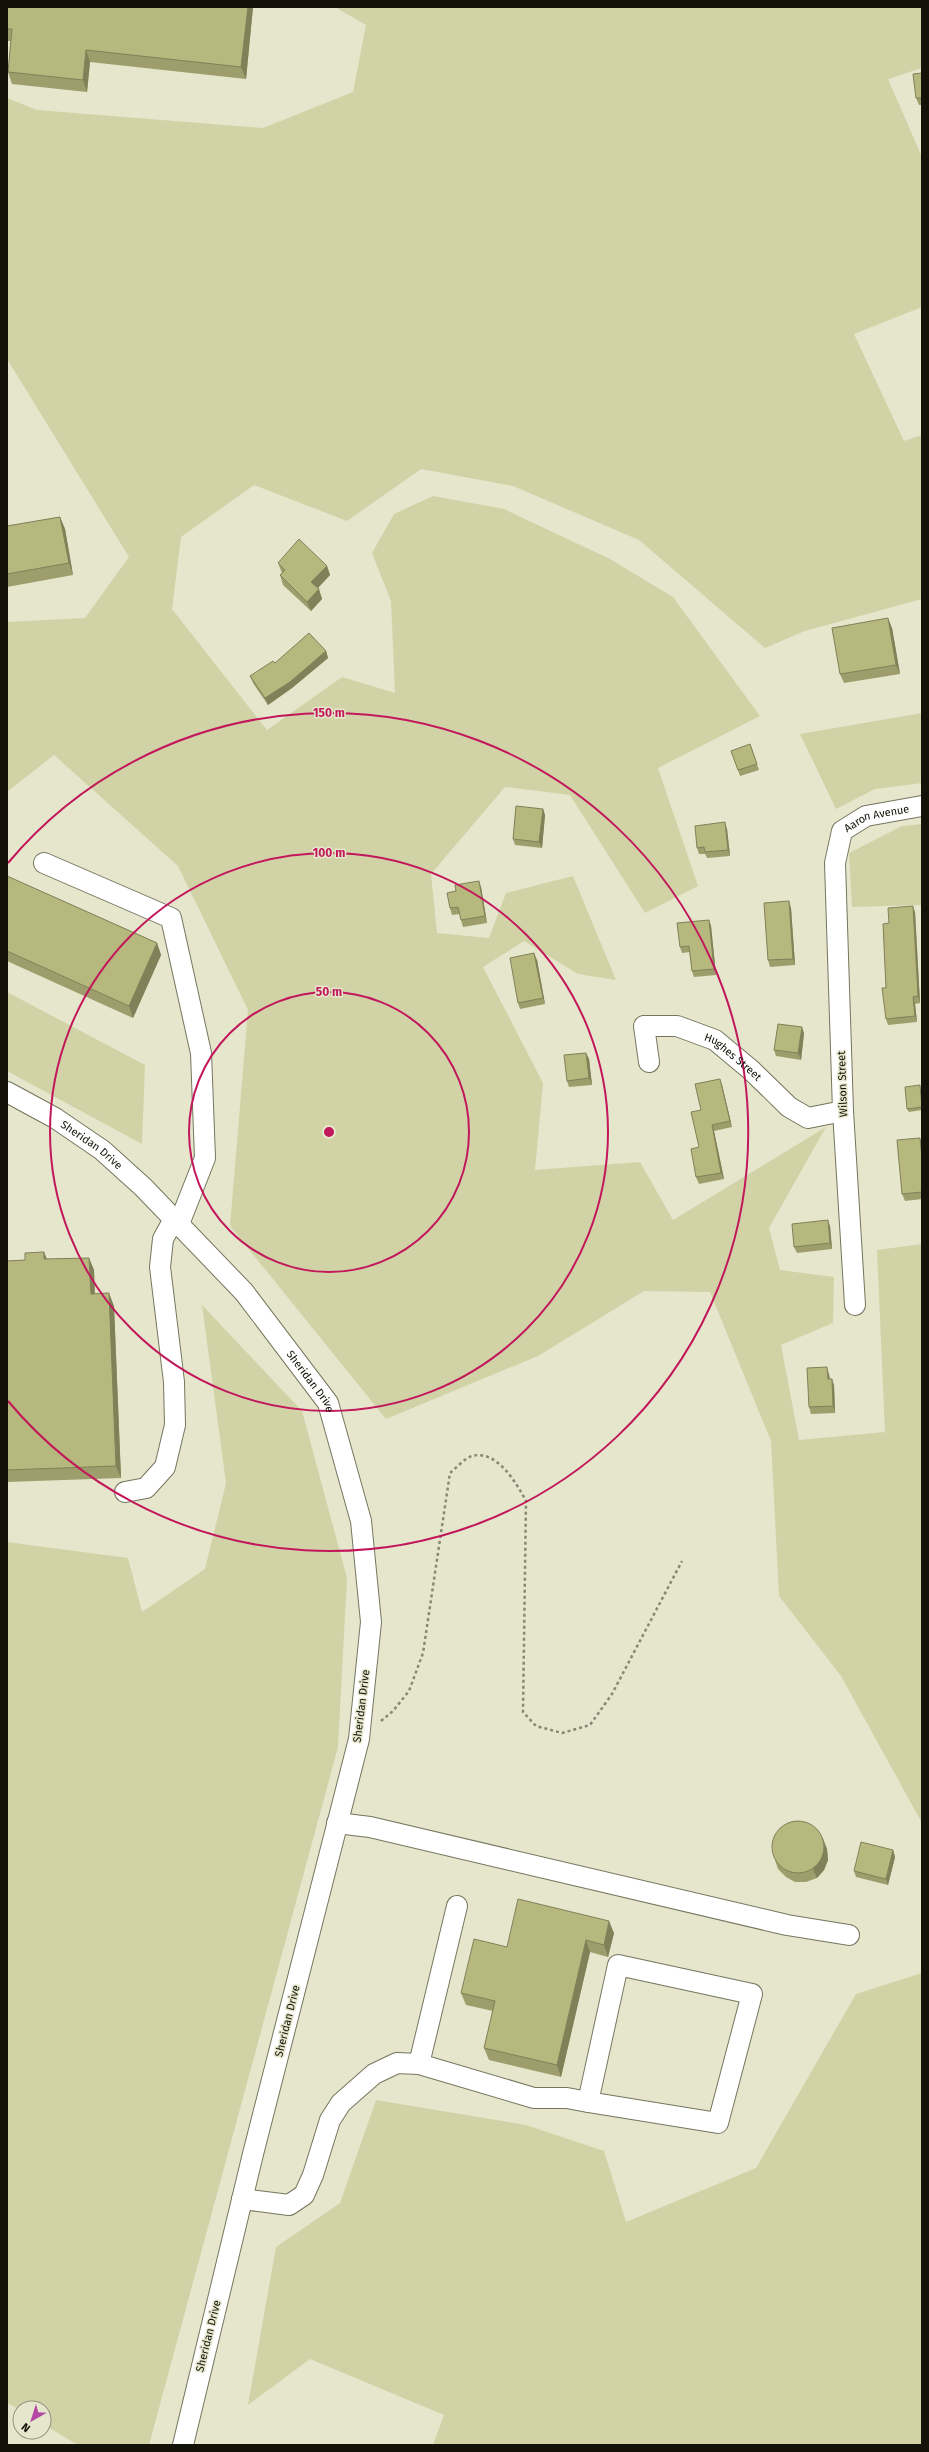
<svg xmlns="http://www.w3.org/2000/svg" width="929" height="2452" viewBox="0 0 929 2452" font-family="'Fira Sans',sans-serif">
  <style>
    .green { fill: #d1d3a7 }
    .lines { fill: none; stroke-linecap: round; stroke-linejoin: round }
    .minor-casing { stroke: #75765e; stroke-width: 22 }
    .path { stroke: #878875; stroke-width: 2.5; stroke-dasharray: 3 3; stroke-linecap: butt }
    .minor { stroke: #fff; stroke-width: 20 }
    .wall { fill: #9d9e6c }
    .shaded-wall { fill: #808158 }
    .building { fill: #b7b87e; stroke: #808158 }
    .ring { fill: none; stroke: #c2185b; stroke-width: 2 }
    .labels { text-anchor: middle; stroke-width: 3; stroke-linejoin: round; paint-order: stroke }
    .street-label { font-size: 11px; fill: #121209; stroke: #e5e6cc }
    .centre { fill: #c2185b; stroke: #e5e6cc; stroke-width: 2 }
    .ring-label { font-size: 12px; text-anchor: middle; font-weight: bold; fill: #c2185b; stroke: #e5e6cc; stroke-width: 3; stroke-linejoin: round; paint-order: stroke }
  </style>
  <rect width="100%" height="100%" fill="#e5e6cc"/>
  <g class="green">
    <path d="M335,7H922V68L888,79L922,157V307L854,334L904,441L922,435V599L805,631L765,648L639,540L513,486L421,469L347,521L254,485L181,537L172,609L267,730L342,677L395,693L391,601L372,553L394,514L433,496L504,509L610,559L673,597L760,716L658,768L698,886L645,913L570,795L505,787L431,874L437,933L489,938L506,893L573,876L616,980L578,974L524,941L483,967L543,1083L535,1170L640,1162L673,1220L826,1127L769,1228L780,1270L834,1277L833,1323L781,1345L799,1440L885,1432L877,1250L922,1244V1823L841,1676L779,1596L771,1441L710,1292L644,1291L538,1356L386,1419L230,1226L248,1010L178,866L54,755L7,792V622L85,618L129,557L7,359V98L37,110L263,128L353,92L366,25Z"/>
    <path d="M922,713V783L875,789L836,809L800,734Z"/>
    <path d="M922,824V905L852,907L849,853L902,826Z"/>
    <path d="M7,992L145,1065L142,1144L7,1071Z"/>
    <path d="M202,1305L302,1411L347,1578L338,1747L149,2445H78L44,2425V2408H20V2410L7,2403V1542L128,1558L142,1612L205,1569L226,1483Z"/>
    <path d="M922,1973V2445H433L444,2415L310,2359L248,2405L276,2247L340,2203L376,2100L526,2125L604,2151L626,2222L756,2168L856,1994Z"/>
  </g>
  <g class="lines">
    <defs>
      <g id="minor">
        <path d="M44,863L171,918L201,1053L205,1158L179,1224"/>
        <path id="s1" d="M649,1062L644,1026H677L715,1040L751,1070L789,1107L808,1118L843,1111"/>
        <path id="s2" d="M7,1092L55,1118L102,1150L143,1187L244,1292L328,1403L361,1521L371,1622L359,1739L253,2154L183,2445"/>
        <path id="s3" d="M855,1305L843,1111L835,863L842,831L866,816L922,806"/>
        <path d="M125,1492L146,1488L165,1467L175,1425L174,1382L160,1267L163,1239L174,1219"/>
        <path d="M337,1823L370,1827L787,1925L849,1935"/>
        <path d="M419,2064L534,2098H567L588,2102L718,2123L752,1994L618,1965L588,2102"/>
        <path d="M242,2199L289,2205L304,2195L313,2175L330,2120L341,2103L374,2074L397,2063L419,2064L457,1906"/>
      </g>
    </defs>
    <use href="#minor" class="minor-casing"/>
    <path class="path" d="M381,1721L393,1711L409,1691L423,1653L450,1473C456,1468 465,1458 472,1456C497,1449 517,1484 526,1501L523,1712L536,1726L562,1733L590,1725L612,1694L682,1561"/>
    <use href="#minor" class="minor"/>
  </g>
  <g class="wall">
    <path d="M7,7H253L246,79L90,62L87,92L12,84L8,72L11,41H7Z"/>
    <path d="M922,73V105H919L916,98Z"/>
    <path d="M60,517L65,529L73,575L7,587V526Z"/>
    <path d="M278,563L327,566L330,575L318,588L322,599L311,611L283,585L280,575L282,573Z"/>
    <path d="M892,628L900,674L844,683L840,674Z"/>
    <path d="M326,651L328,658L292,688L268,705L253,683L250,676L275,663Z"/>
    <path d="M750,744L759,770L740,776L731,751Z"/>
    <path d="M543,809L545,815L542,848L515,845L513,839Z"/>
    <path d="M727,829L730,856L707,858L705,854H699L697,848Z"/>
    <path d="M7,876L157,943L161,955L133,1018L7,961Z"/>
    <path d="M481,887L487,923L463,927L461,920L460,914L452,915L450,908L456,891Z"/>
    <path d="M791,908L795,965L770,967L768,960Z"/>
    <path d="M915,912L920,1003L915,1004L917,1022L888,1025L886,1019V988L889,923Z"/>
    <path d="M709,920L711,926L716,975L694,977L692,971L690,952L682,953L680,947Z"/>
    <path d="M537,960L545,1004L520,1009L518,1003Z"/>
    <path d="M804,1033L801,1060L776,1056L774,1050Z"/>
    <path d="M586,1053L589,1059L592,1085L569,1087L567,1081Z"/>
    <path d="M722,1085L732,1127L714,1131L724,1179L699,1184L696,1177L699,1147L701,1110Z"/>
    <path d="M921,1089L922,1110L909,1112L907,1109Z"/>
    <path d="M922,1144V1199L905,1201L902,1194Z"/>
    <path d="M830,1226L832,1249L797,1253L794,1247Z"/>
    <path d="M89,1258L94,1270L95,1294L114,1306L121,1478L7,1482V1261Z"/>
    <path d="M829,1374L830,1379L834,1385L835,1413L811,1414L809,1407Z"/>
    <path d="M823,1839L827,1849L828,1860L824,1870L817,1878L806,1882H795L786,1877L778,1869L775,1860Z"/>
    <path d="M893,1850L895,1857L888,1885L856,1877L854,1871Z"/>
    <path d="M614,1933L608,1957L590,1952L561,2077L489,2060L484,2048L493,2011L466,2005L461,1993L507,1947Z"/>
  </g>
  <g class="shaded-wall">
    <path d="M248,7H253L246,79L241,67Z"/>
    <path d="M86,50L90,62L87,92L83,80Z"/>
    <path d="M60,517L65,529L73,575L69,563Z"/>
    <path d="M327,566L330,575L315,591L311,582Z"/>
    <path d="M319,589L322,599L311,611L307,602Z"/>
    <path d="M888,618L892,628L900,674L896,665Z"/>
    <path d="M326,651L328,658L292,688L268,705L265,698Z"/>
    <path d="M543,809L545,815L542,848L539,842Z"/>
    <path d="M725,822L727,829L730,856L728,850Z"/>
    <path d="M479,881L481,887L487,923L485,916Z"/>
    <path d="M789,901L791,908L795,965L793,959Z"/>
    <path d="M913,906L915,912L920,1003L918,996Z"/>
    <path d="M709,920L711,926L716,975L714,969Z"/>
    <path d="M157,943L161,955L133,1018L129,1006Z"/>
    <path d="M534,953L537,960L545,1004L543,998Z"/>
    <path d="M913,997L915,1004L917,1022L915,1016Z"/>
    <path d="M802,1027L804,1033L801,1060L798,1053Z"/>
    <path d="M586,1053L589,1059L592,1085L589,1078Z"/>
    <path d="M720,1079L722,1085L732,1127L730,1121Z"/>
    <path d="M712,1125L714,1131L724,1179L721,1173Z"/>
    <path d="M920,1138L922,1144V1158Z"/>
    <path d="M828,1220L830,1226L832,1249L830,1243Z"/>
    <path d="M44,1252L49,1264L44,1259Z"/>
    <path d="M89,1258L94,1270L95,1306L91,1294Z"/>
    <path d="M109,1293L114,1306L121,1478L116,1466Z"/>
    <path d="M827,1367L829,1374L830,1385L828,1379Z"/>
    <path d="M832,1379L834,1385L835,1413L833,1406Z"/>
    <path d="M823,1839L827,1849L828,1860L824,1870L817,1878L813,1869Z"/>
    <path d="M893,1850L895,1857L888,1885L886,1879Z"/>
    <path d="M609,1921L614,1933L608,1957L604,1945Z"/>
    <path d="M586,1940L590,1952L561,2077L557,2065Z"/>
  </g>
  <g class="building">
    <path d="M7,7H248L241,67L86,50L83,80L8,72L12,29H7Z"/>
    <path d="M922,73V98H916L913,74Z"/>
    <path d="M60,517L69,563L7,574V526Z"/>
    <path d="M299,539L327,566L311,582L319,589L307,602L280,575L285,570L278,563Z"/>
    <path d="M888,618L896,665L840,674L832,628Z"/>
    <path d="M309,633L326,651L290,682L265,698L250,676L273,661L275,663Z"/>
    <path d="M750,744L757,764L738,770L731,751Z"/>
    <path d="M516,806L543,809L539,842L513,839Z"/>
    <path d="M725,822L728,850L705,852L704,847L697,848L695,826Z"/>
    <path d="M7,876L157,943L129,1006L7,951Z"/>
    <path d="M479,881L485,916L461,920L458,907L450,908L447,893L456,891L455,885Z"/>
    <path d="M789,901L793,959L768,960L764,903Z"/>
    <path d="M913,906L918,996L913,997L915,1016L886,1019L882,988H886L883,924L889,923L888,908Z"/>
    <path d="M709,920L714,969L692,971L689,946L680,947L677,923Z"/>
    <path d="M534,953L543,998L518,1003L510,958Z"/>
    <path d="M778,1024L802,1027L798,1053L774,1050Z"/>
    <path d="M586,1053L589,1078L567,1081L564,1055Z"/>
    <path d="M720,1079L730,1121L712,1125L721,1173L696,1177L691,1149L699,1147L691,1112L701,1110L695,1084Z"/>
    <path d="M920,1085L922,1107L907,1109L905,1087Z"/>
    <path d="M920,1138L922,1158V1192L902,1194L897,1140Z"/>
    <path d="M828,1220L830,1243L794,1247L792,1224Z"/>
    <path d="M44,1252V1259L89,1258L91,1294L109,1293L116,1466L7,1470V1261L25,1260V1253Z"/>
    <path d="M827,1367L828,1379H832L833,1406L809,1407L807,1368Z"/>
    <circle cx="798" cy="1847" r="26"/>
    <path d="M861,1842L893,1850L886,1879L854,1871Z"/>
    <path d="M518,1899L609,1921L604,1945L586,1940L557,2065L484,2048L495,2001L461,1993L474,1939L507,1947Z"/>
  </g>
  <g class="ring">
    <circle cx="329" cy="1132" r="140"/>
    <circle cx="329" cy="1132" r="279"/>
    <path d="M8 863A419 419 0 1 1 8 1401"/>
  </g>
  <g class="labels">
    <g class="street-label">
      <text dy="4" stroke="none"><textPath href="#s3" startOffset="513">Aaron Avenue</textPath></text>
      <text dy="4" stroke="none"><textPath href="#s1" startOffset="134">Hughes Street</textPath></text>
      <text transform="translate(842 1084) rotate(-92)" y="4">Wilson Street</text>
      <text dy="4" stroke="none"><textPath href="#s2" startOffset="100">Sheridan Drive</textPath></text>
      <text dy="4" stroke="none"><textPath href="#s2" startOffset="424">Sheridan Drive</textPath></text>
      <text transform="translate(361 1706) rotate(-83)" y="4">Sheridan Drive</text>
      <text transform="translate(287 2021) rotate(-76)" y="4">Sheridan Drive</text>
      <text transform="translate(208 2336) rotate(-76)" y="4">Sheridan Drive</text>
    </g>
  </g>
  <circle cx="329" cy="1132" r="6" class="centre"/>
  <g class="ring-label">
    <text x="329" y="717">150 m</text>
    <text x="329" y="857">100 m</text>
    <text x="329" y="996">50 m</text>
  </g>
  <rect width="929" height="2452" fill="none" stroke="#121209" stroke-width="16"/>
  <g transform="translate(32 2420) rotate(219)"><circle r="19" fill="#e5e6cc" stroke="#91917e"/>
  <path d="M0-3L7 15L0 10L-7 15Z" fill="#b447a5"/>
  <text y="-6" font-size="11" font-weight="bold" text-anchor="middle" fill="#121209">N</text>
  </g>
</svg>
